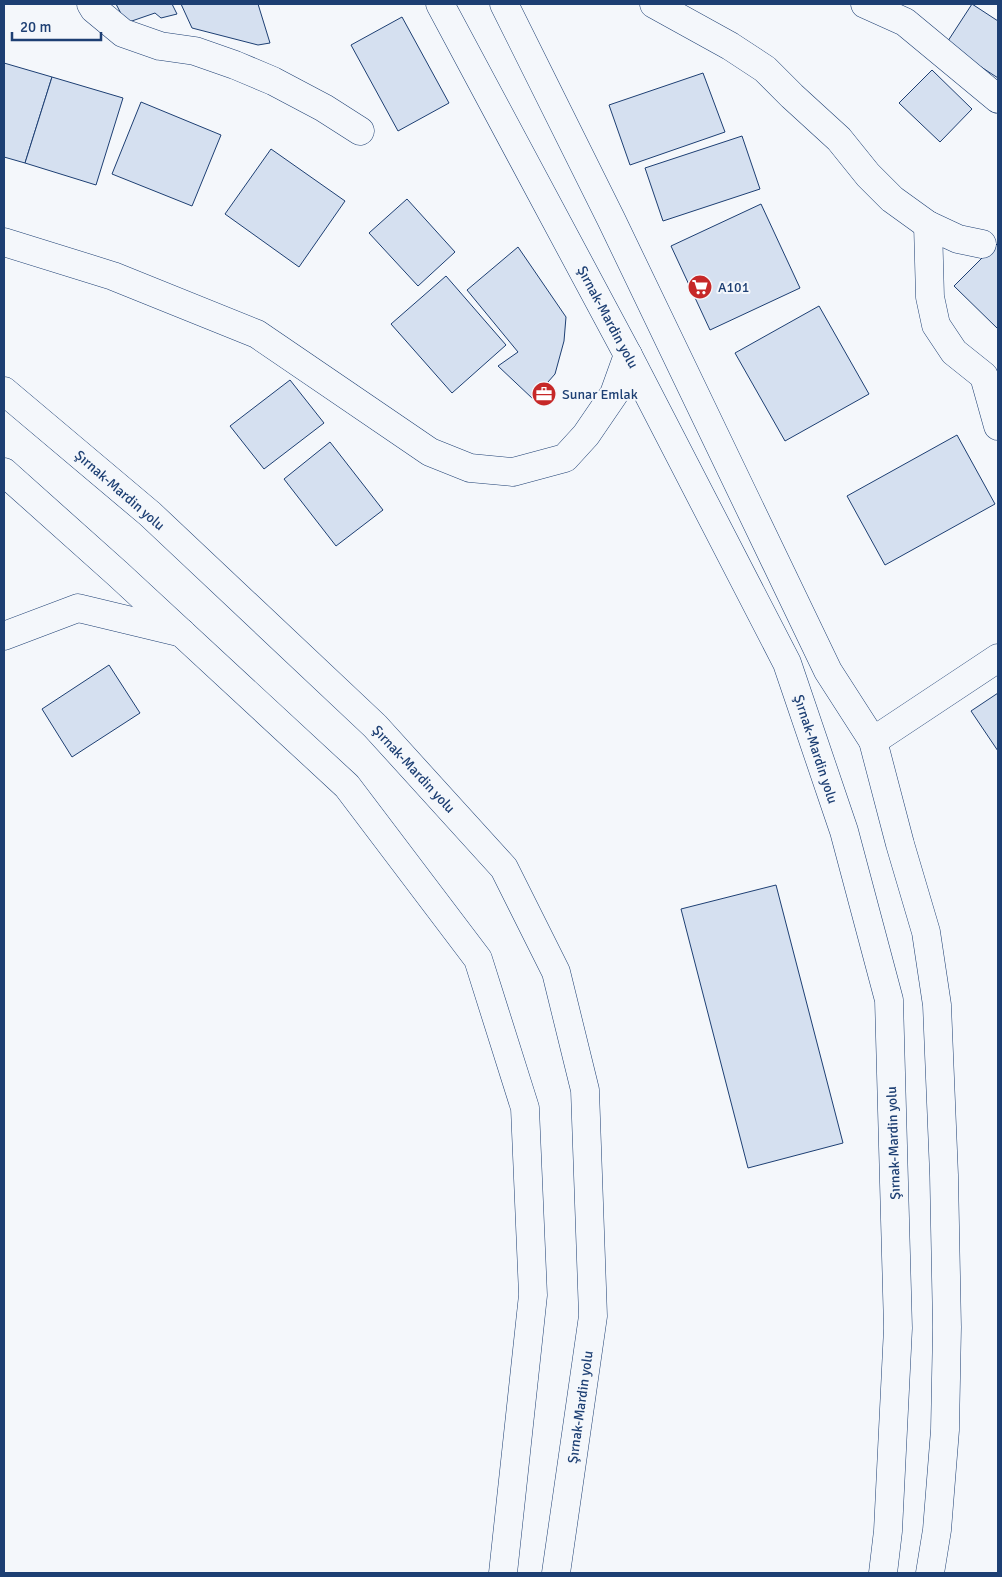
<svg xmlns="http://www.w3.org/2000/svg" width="1002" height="1577" viewBox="0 0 1002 1577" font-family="Signika,sans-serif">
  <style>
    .building { fill: #d5e0f0; stroke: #1d3f73 }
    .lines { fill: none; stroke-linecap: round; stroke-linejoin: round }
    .minor-casing { stroke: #1d3f73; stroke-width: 29 }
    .highway-casing { stroke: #1d3f73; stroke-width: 29 }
    .minor { stroke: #f4f7fb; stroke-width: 28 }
    .highway { stroke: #f4f7fb; stroke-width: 28 }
    .labels { text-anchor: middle; stroke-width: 4; stroke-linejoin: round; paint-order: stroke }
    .poi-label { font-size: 14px; fill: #1d3f73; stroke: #f4f7fb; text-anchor: start }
    .street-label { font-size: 14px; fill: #1d3f73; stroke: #f4f7fb }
  </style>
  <rect width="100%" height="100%" fill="#f4f7fb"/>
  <g class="building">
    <path d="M116,4H172L177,14L161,18L155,13L126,23Z"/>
    <path d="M181,4H258L270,43L258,45L192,28Z"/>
    <path d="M972,4L998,21V78L946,44Z"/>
    <path d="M402,17L449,103L398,131L351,45Z"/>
    <path d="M4,63L52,77L25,163L4,157Z"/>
    <path d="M932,70L972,109L940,142L899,103Z"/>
    <path d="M703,73L725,132L630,165L609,105Z"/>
    <path d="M52,77L123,98L96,185L25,163Z"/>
    <path d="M141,102L221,135L192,206L112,174Z"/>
    <path d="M742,136L760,189L663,221L645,168Z"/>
    <path d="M271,149L345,201L299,267L225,214Z"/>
    <path d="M407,199L455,252L418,286L369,233Z"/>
    <path d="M761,204L800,288L710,330L671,246Z"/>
    <path d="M996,244L998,246V329L954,286Z"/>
    <path d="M518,247L566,317L564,341L555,374L533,399L498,366L518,352L467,290Z"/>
    <path d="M446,276L506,345L452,393L391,324Z"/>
    <path d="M819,306L869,394L785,441L735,353Z"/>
    <path d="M290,380L324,423L264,469L230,426Z"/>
    <path d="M957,435L995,504L885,565L847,496Z"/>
    <path d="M330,442L383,510L336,546L284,479Z"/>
    <path d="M109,665L140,713L72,757L42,709Z"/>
    <path d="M998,693V751L971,711Z"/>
    <path d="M776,885L843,1143L748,1168L681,909Z"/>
  </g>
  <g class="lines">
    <defs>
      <g id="minor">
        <path d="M91,4L94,9L123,33L160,46L195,51L235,65L273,81L324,108L360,131"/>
        <path d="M440,4L628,355L787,663L844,831L889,1000L898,1328L888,1531L883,1573"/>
        <path d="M504,4L611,219L828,671L873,741L900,844L926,932L937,1005L944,1175L947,1327L945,1430L937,1530L930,1573"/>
        <path d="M654,4L730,46L765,69L792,96L839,139L868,175L892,199L928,225L958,239L982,244"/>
        <path d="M865,4L905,22L998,99"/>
        <path d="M928,225L930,297L936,325L954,352L984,376L998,426"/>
        <path d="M4,242L113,276L257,334L430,452L470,468L513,472L565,458L586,435L614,394L628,355"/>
        <path d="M4,636L78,608L182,633"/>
        <path d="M873,741L998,658"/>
      </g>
      <g id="highway">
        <path d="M4,391L150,514L375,726L504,868L556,972L585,1090L593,1316L556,1573"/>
        <path d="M4,472L118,574L347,786L478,959L525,1108L533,1295L503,1573"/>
      </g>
    </defs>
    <use href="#minor" class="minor-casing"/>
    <use href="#highway" class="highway-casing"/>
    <use href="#minor" class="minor"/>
    <use href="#highway" class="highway"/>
  </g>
  <defs>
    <symbol id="supermarket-disc" viewBox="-11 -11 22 22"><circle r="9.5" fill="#c62828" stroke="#f4f7fb"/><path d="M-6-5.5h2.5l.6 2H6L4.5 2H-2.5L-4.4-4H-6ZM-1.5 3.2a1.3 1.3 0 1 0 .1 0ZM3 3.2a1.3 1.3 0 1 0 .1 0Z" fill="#fff"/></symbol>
    <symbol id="office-disc" viewBox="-11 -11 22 22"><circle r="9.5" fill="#c62828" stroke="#f4f7fb"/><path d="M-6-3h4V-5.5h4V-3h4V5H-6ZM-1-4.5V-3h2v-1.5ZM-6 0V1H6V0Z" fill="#fff"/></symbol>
  </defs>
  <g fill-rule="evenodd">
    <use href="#supermarket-disc" x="686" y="273" width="28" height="28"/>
    <use href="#office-disc" x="530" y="380" width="28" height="28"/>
  </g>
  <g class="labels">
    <g class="poi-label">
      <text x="718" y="292">A101</text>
      <text x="562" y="399">Sunar Emlak</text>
    </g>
    <g class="street-label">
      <text transform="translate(608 317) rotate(62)" y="5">Şırnak-Mardin yolu</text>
      <text transform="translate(120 490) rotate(41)" y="5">Şırnak-Mardin yolu</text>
      <text transform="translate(816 749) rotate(72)" y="5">Şırnak-Mardin yolu</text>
      <text transform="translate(414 769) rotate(47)" y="5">Şırnak-Mardin yolu</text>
      <text transform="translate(893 1143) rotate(-92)" y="5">Şırnak-Mardin yolu</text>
      <text transform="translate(580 1407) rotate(-82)" y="5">Şırnak-Mardin yolu</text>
    </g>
  </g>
  <rect width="1002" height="1577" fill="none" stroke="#1d3f73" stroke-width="10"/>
  <path d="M12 32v8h89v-8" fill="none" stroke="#1d3f73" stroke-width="2.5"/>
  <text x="20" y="32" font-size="15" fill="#1d3f73" stroke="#f4f7fb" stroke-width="4" paint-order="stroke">20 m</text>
</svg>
